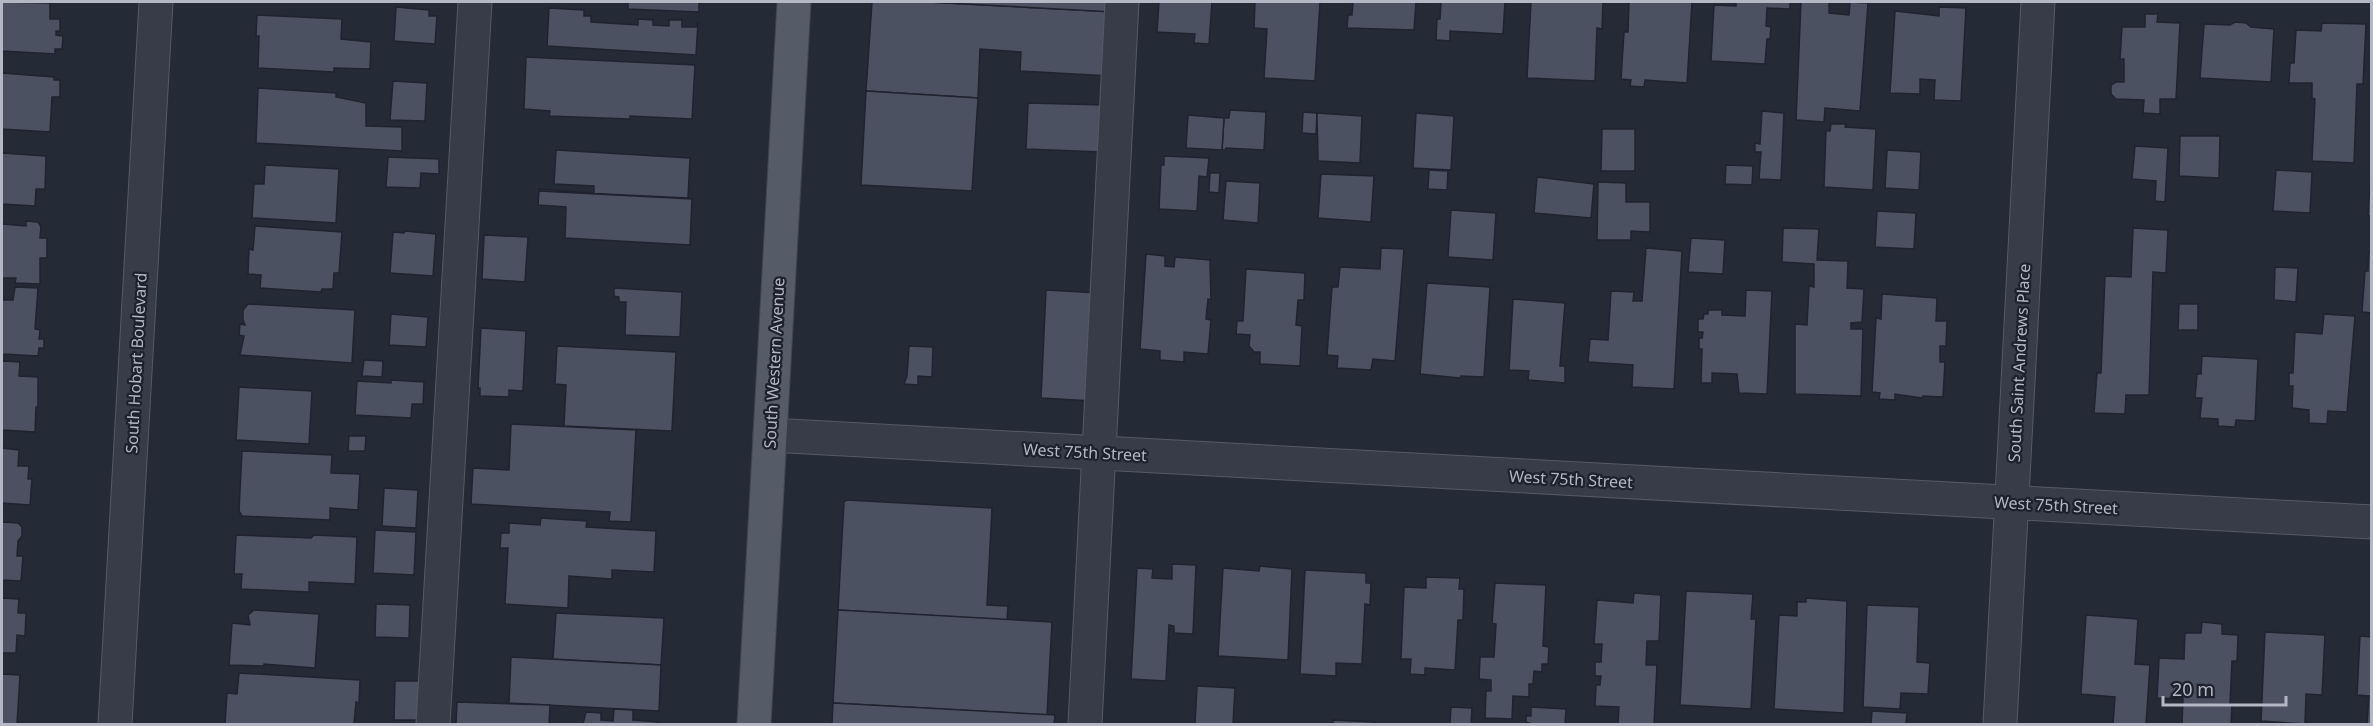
<svg xmlns="http://www.w3.org/2000/svg" width="2373" height="726" viewBox="0 0 2373 726" font-family="'Noto Sans',sans-serif">
  <style>
    .building { fill: #4c5161; stroke: #20232f; stroke-width: 1.5 }
    .lines { fill: none; stroke-linecap: round; stroke-linejoin: round }
    .minor-casing { stroke: #565a66; stroke-width: 35 }
    .major-casing { stroke: #414551; stroke-width: 35 }
    .minor { stroke: #383c48; stroke-width: 33 }
    .major { stroke: #565b68; stroke-width: 33 }
    .labels { text-anchor: middle; stroke-width: 4.5; stroke-linejoin: round; paint-order: stroke }
    .street-label { font-size: 16px; fill: #b4b7c4; stroke: #1e212d }
  </style>
  <rect width="100%" height="100%" fill="#252a37"/>
  <g class="building">
    <path d="M2,2L50,3V19H60V31H56V35L63,36L62,49H55V54L2,51Z"/>
    <path d="M628,2H699V12L628,9Z"/>
    <path d="M872,2H928L1114,12L1111,76L1020,71L1021,52L980,49L978,98L866,91Z"/>
    <path d="M928,2H1115L1114,12Z"/>
    <path d="M1159,2H1212L1209,44L1194,43L1195,34L1157,32Z"/>
    <path d="M1255,2H1320L1315,81L1264,78L1267,29L1254,28Z"/>
    <path d="M1353,2H1416L1414,30L1347,28L1348,15H1352Z"/>
    <path d="M1441,2H1505L1503,34L1450,31V41L1436,40L1437,19H1440Z"/>
    <path d="M1531,2H1603L1602,29L1597,28L1595,81L1527,78Z"/>
    <path d="M1629,2H1692L1687,83L1645,80L1644,87L1630,86L1631,80L1621,79L1624,32H1628Z"/>
    <path d="M1736,2H1790V9L1767,8L1766,26L1771,27L1770,39H1767L1765,64L1711,61L1714,5L1736,6Z"/>
    <path d="M1801,2H1829V13L1849,15L1850,2L1868,3L1860,111L1825,108L1824,122L1796,120Z"/>
    <path d="M396,7L429,10V16H437L435,44L394,41Z"/>
    <path d="M1939,7L1966,8L1961,101L1934,100L1935,80L1920,79V94L1890,93L1895,11L1939,16Z"/>
    <path d="M549,8L584,10V16H591V22L638,25V19L653,20V25L669,26V20H682V27H696L698,22L696,55L547,46Z"/>
    <path d="M2145,14H2158L2157,22L2180,23L2176,99H2160V114L2143,113L2144,100L2116,99L2111,94V85L2116,82H2124V59H2120L2122,27H2145Z"/>
    <path d="M257,15L342,19L341,39L371,42L370,69L334,68V72L258,68L259,36H256Z"/>
    <path d="M2235,22L2246,23L2251,27L2274,29L2271,82L2200,78L2204,24L2230,25Z"/>
    <path d="M2322,23L2366,24L2363,84H2357L2354,163L2312,161L2315,99L2312,98V83H2289L2290,63H2294L2296,30L2321,31Z"/>
    <path d="M526,57L695,65L692,119L630,116V119L549,116L550,111L524,109Z"/>
    <path d="M2,73L54,77V80H60V97H52L50,132L2,129Z"/>
    <path d="M393,81L427,83L425,121L390,120Z"/>
    <path d="M258,88L336,93V97L366,103V126L402,127V151L256,143Z"/>
    <path d="M866,91L978,98L972,191L861,185Z"/>
    <path d="M1028,103L1104,105L1102,152L1026,149Z"/>
    <path d="M1230,110L1266,112L1264,150L1226,148L1225,150H1222L1224,118H1229Z"/>
    <path d="M1762,111L1784,113L1781,180L1759,179L1761,152H1755V143L1760,144Z"/>
    <path d="M1303,112L1317,113L1316,134L1302,133Z"/>
    <path d="M1317,113L1362,116L1360,163L1318,161Z"/>
    <path d="M1416,113L1454,116L1451,170L1413,168Z"/>
    <path d="M1188,115L1224,118L1222,150L1186,148Z"/>
    <path d="M1831,124H1846L1845,127L1876,129L1873,190L1824,187L1826,131H1830Z"/>
    <path d="M1602,129H1635V171H1601Z"/>
    <path d="M2180,136H2220L2219,178L2179,176Z"/>
    <path d="M2135,146L2168,148L2165,202L2155,201L2156,181L2132,179Z"/>
    <path d="M2,148V153L46,156L45,189H36L35,206L2,204Z"/>
    <path d="M556,150L690,158L688,198L539,191V189L594,193V186L554,184Z"/>
    <path d="M1887,150L1921,152L1919,190L1885,188Z"/>
    <path d="M1164,156L1209,158L1207,177L1199,176L1197,211L1159,209L1161,165H1164Z"/>
    <path d="M388,157L439,159V174L421,173L420,188L386,187Z"/>
    <path d="M2371,163H2372V216H2368Z"/>
    <path d="M265,165L339,169L336,223L252,218L254,184H264Z"/>
    <path d="M1726,165L1753,166L1752,185L1725,184Z"/>
    <path d="M1429,170L1448,171L1447,190L1428,189Z"/>
    <path d="M2276,170L2312,172L2310,213L2273,211Z"/>
    <path d="M1210,173H1220L1219,193L1209,192Z"/>
    <path d="M1321,174L1374,176L1371,222L1318,218Z"/>
    <path d="M1537,177L1594,184L1591,218L1534,213Z"/>
    <path d="M1226,181L1260,183L1258,223L1223,220Z"/>
    <path d="M1598,182L1626,183V202H1650V232L1631,231V240H1597Z"/>
    <path d="M539,191L692,199L690,245L565,238L566,207L538,205Z"/>
    <path d="M1451,210L1496,213L1493,260L1448,257Z"/>
    <path d="M1877,211L1916,213L1914,249L1875,247Z"/>
    <path d="M26,221L38,222L41,227L40,238H47V258H40V284L15,283L16,278H2V224L26,226Z"/>
    <path d="M255,226L342,232L339,273H334L333,289H322L321,292L260,288L261,275L248,274L249,249L253,250Z"/>
    <path d="M1783,228L1819,229L1817,260L1848,261L1847,288L1864,289L1862,322L1851,323V329H1863L1861,396L1795,394V324L1807,325L1809,286L1814,287V264L1782,262Z"/>
    <path d="M2133,228L2168,230L2166,273L2153,272L2149,395H2126L2125,414L2094,413L2097,373H2101L2105,276L2131,277Z"/>
    <path d="M405,231L436,234L433,276L390,273L393,232L404,233Z"/>
    <path d="M484,235L528,237L525,282L482,279Z"/>
    <path d="M1691,238L1725,240L1723,274L1688,272Z"/>
    <path d="M1381,248L1404,249L1395,361L1373,359L1371,370L1337,368L1338,356L1327,355L1332,287H1338L1340,267L1380,269Z"/>
    <path d="M1646,248L1682,251L1674,389L1632,387L1633,365L1588,362L1590,339L1608,340L1611,291L1634,292L1633,301H1642Z"/>
    <path d="M2369,252H2372V313L2362,312L2365,271H2368Z"/>
    <path d="M1146,254L1165,256V266L1174,267L1175,257L1210,260L1211,300L1208,299L1206,319L1211,320L1208,354L1184,352V362L1160,360V351L1140,349Z"/>
    <path d="M2275,267L2298,268L2296,302L2274,300Z"/>
    <path d="M1246,269L1305,273L1304,300H1298L1296,325L1302,326L1300,366L1260,364V352H1254L1249,346L1250,335L1236,334L1237,321H1243Z"/>
    <path d="M1427,283L1490,287L1484,377L1461,376L1460,378L1420,374Z"/>
    <path d="M15,287L38,288L35,329L40,330L39,339H44V348H39L38,356L2,354V300H13Z"/>
    <path d="M614,288L682,292L680,337L625,335L626,302H619V297L614,296Z"/>
    <path d="M1046,290L1099,293L1093,401L1041,398Z"/>
    <path d="M1746,290L1772,291L1767,394L1739,393L1737,374L1712,373V383H1701L1702,349H1699V338H1702L1703,332H1698V319H1703L1704,314H1708V310H1722V315L1745,316Z"/>
    <path d="M1882,294L1937,298L1936,321H1947L1946,346H1940V362H1945L1943,397L1923,396L1922,398L1895,394V400L1879,399L1880,393L1872,392L1876,318L1881,319Z"/>
    <path d="M1513,299L1565,303L1560,366H1565V383L1528,380L1529,371L1509,370Z"/>
    <path d="M248,304L355,310L352,363L240,355L244,336L239,335L240,324L245,325L243,320V310Z"/>
    <path d="M2179,304H2198V330H2178Z"/>
    <path d="M391,314L428,317L426,347L389,345Z"/>
    <path d="M2324,314L2355,316L2347,412L2328,411L2327,424L2309,423V410L2292,408L2293,386H2289V373H2293L2295,332L2322,334Z"/>
    <path d="M481,328L526,331L523,391L509,390V397L480,396V388H478Z"/>
    <path d="M557,346L676,352L672,431L564,426L566,385L555,384Z"/>
    <path d="M909,346L933,347L932,377L918,376V385L904,384L907,376Z"/>
    <path d="M2202,356L2258,359L2255,421L2236,420L2235,427L2218,426V419L2200,418L2202,398H2195L2197,374H2201Z"/>
    <path d="M364,360L383,361L382,377L362,376Z"/>
    <path d="M2,361L20,362L19,376L38,377V407H36L35,432L2,430Z"/>
    <path d="M391,380L424,382L423,404H412L411,418L355,415L357,381L391,383Z"/>
    <path d="M239,387L312,391L309,444L236,440Z"/>
    <path d="M511,424L636,430L631,522L609,521L610,512L471,504L473,468L509,470Z"/>
    <path d="M349,436H366L365,451H348Z"/>
    <path d="M2,448L19,450L18,466H29L28,479H32L30,505L2,503Z"/>
    <path d="M242,451L332,455L331,473L360,474L358,510L330,508V520L242,516L239,511Z"/>
    <path d="M384,488L418,490L416,528L382,526Z"/>
    <path d="M847,500L992,508L987,605L1008,606L1007,620L838,610L844,502Z"/>
    <path d="M541,518L587,521L586,527L656,531L654,572L612,570V579L569,576L568,608L505,604L508,548H500L501,533H509V523L540,525Z"/>
    <path d="M2,522L18,523L22,527V536L18,541L17,556H23L21,581L2,580Z"/>
    <path d="M375,530L416,532L414,575L373,573Z"/>
    <path d="M236,535L311,538L314,535L357,537L355,584L309,582V592L241,589L242,574H234Z"/>
    <path d="M1172,564L1196,565L1193,634L1174,633V626L1169,625L1166,681L1131,679L1137,568L1153,569L1152,578L1172,579Z"/>
    <path d="M1260,566L1292,569L1288,660L1218,656L1223,568L1259,571Z"/>
    <path d="M1305,570L1366,573V583H1371L1370,605L1365,604L1362,664L1336,663V676L1300,674Z"/>
    <path d="M1426,577L1460,578L1459,589H1464L1463,620H1458L1455,670L1425,668V675L1410,674L1411,659H1401L1404,587L1426,588Z"/>
    <path d="M1495,583L1546,585L1543,646L1549,647L1548,664H1542V672L1534,671L1533,684H1529V697L1513,696L1512,719L1485,718L1486,691H1491V680L1479,679L1480,657H1494L1496,624L1492,623Z"/>
    <path d="M1686,591L1753,594L1751,619H1756L1751,709L1680,705Z"/>
    <path d="M1634,593L1661,595L1659,641H1647L1646,665H1657L1654,724H1618L1619,707L1595,706L1596,685H1600L1601,676H1595V662H1601L1602,644H1594L1597,600L1633,603Z"/>
    <path d="M2,598L19,599L18,613H26L25,636L17,635L16,653H2Z"/>
    <path d="M1806,598L1847,601L1844,713L1774,709L1779,615L1797,616V602H1806Z"/>
    <path d="M376,604L410,605L409,638L375,637Z"/>
    <path d="M1867,605L1919,607L1917,662L1930,663L1928,694L1901,693L1900,709L1863,707Z"/>
    <path d="M254,610L319,614L315,668L264,664V666L229,665L232,623L250,625L248,615Z"/>
    <path d="M838,610L1052,622L1047,715L833,703Z"/>
    <path d="M556,613L664,618L661,665L553,659Z"/>
    <path d="M2086,615L2138,619L2135,664L2150,665L2146,724H2113L2115,697L2081,694Z"/>
    <path d="M2202,622L2222,624V634L2238,635L2237,661H2232L2230,704H2232L2231,724H2182L2183,699L2157,698L2159,658L2184,659L2185,633H2201Z"/>
    <path d="M2265,632L2325,635L2322,695L2306,694L2305,724L2261,721Z"/>
    <path d="M2360,636L2372,637V724H2367L2369,696L2357,695Z"/>
    <path d="M511,657L661,665L659,711L509,703Z"/>
    <path d="M239,673L360,680L359,703L356,702L354,724H225L227,693L237,694Z"/>
    <path d="M2,674L20,675L17,724H2Z"/>
    <path d="M395,681H420L419,720H394Z"/>
    <path d="M1197,686L1235,688L1233,724H1195Z"/>
    <path d="M457,702L550,705L549,724H456Z"/>
    <path d="M833,703L1055,715L1054,724H832Z"/>
    <path d="M1451,707L1472,708L1471,724H1450Z"/>
    <path d="M1531,707L1566,709L1565,724H1530V723L1526,722V716H1531Z"/>
    <path d="M614,709L633,710V720L658,722L657,724H583L586,712L601,713V720L613,721Z"/>
    <path d="M1872,711L1907,713L1906,724H1871Z"/>
    <path d="M1333,720L1374,722V724H1333Z"/>
  </g>
  <g class="lines">
    <defs>
      <g id="minor">
        <path d="M770,435L2372,522"/>
        <path d="M115,724L156,2"/>
        <path d="M433,724L475,2"/>
        <path d="M1085,724L1122,2"/>
        <path d="M2000,724L2038,2"/>
      </g>
      <path id="major" d="M754,724L794,2"/>
    </defs>
    <use href="#minor" class="minor-casing"/>
    <use href="#major" class="major-casing"/>
    <use href="#minor" class="minor"/>
    <use href="#major" class="major"/>
  </g>
  <g class="labels">
    <g class="street-label">
      <text transform="translate(136 363) rotate(-87)" y="6">South Hobart Boulevard</text>
      <text transform="translate(774 363) rotate(-87)" y="6">South Western Avenue</text>
      <text transform="translate(2019 363) rotate(-87)" y="6">South Saint Andrews Place</text>
      <text transform="translate(1085 452) rotate(3)" y="6">West 75th Street</text>
      <text transform="translate(1571 479) rotate(3)" y="6">West 75th Street</text>
      <text transform="translate(2056 505) rotate(3)" y="6">West 75th Street</text>
    </g>
  </g>
  <rect width="2373" height="726" fill="none" stroke="#b4b7c4" stroke-width="6"/>
  <path d="M2163 696v9h123v-9" fill="none" stroke="#b4b7c4" stroke-width="3"/>
  <text x="2172" y="696" font-size="18" fill="#b4b7c4" stroke="#1e212d" stroke-width="4.5" paint-order="stroke">20 m</text>
</svg>
